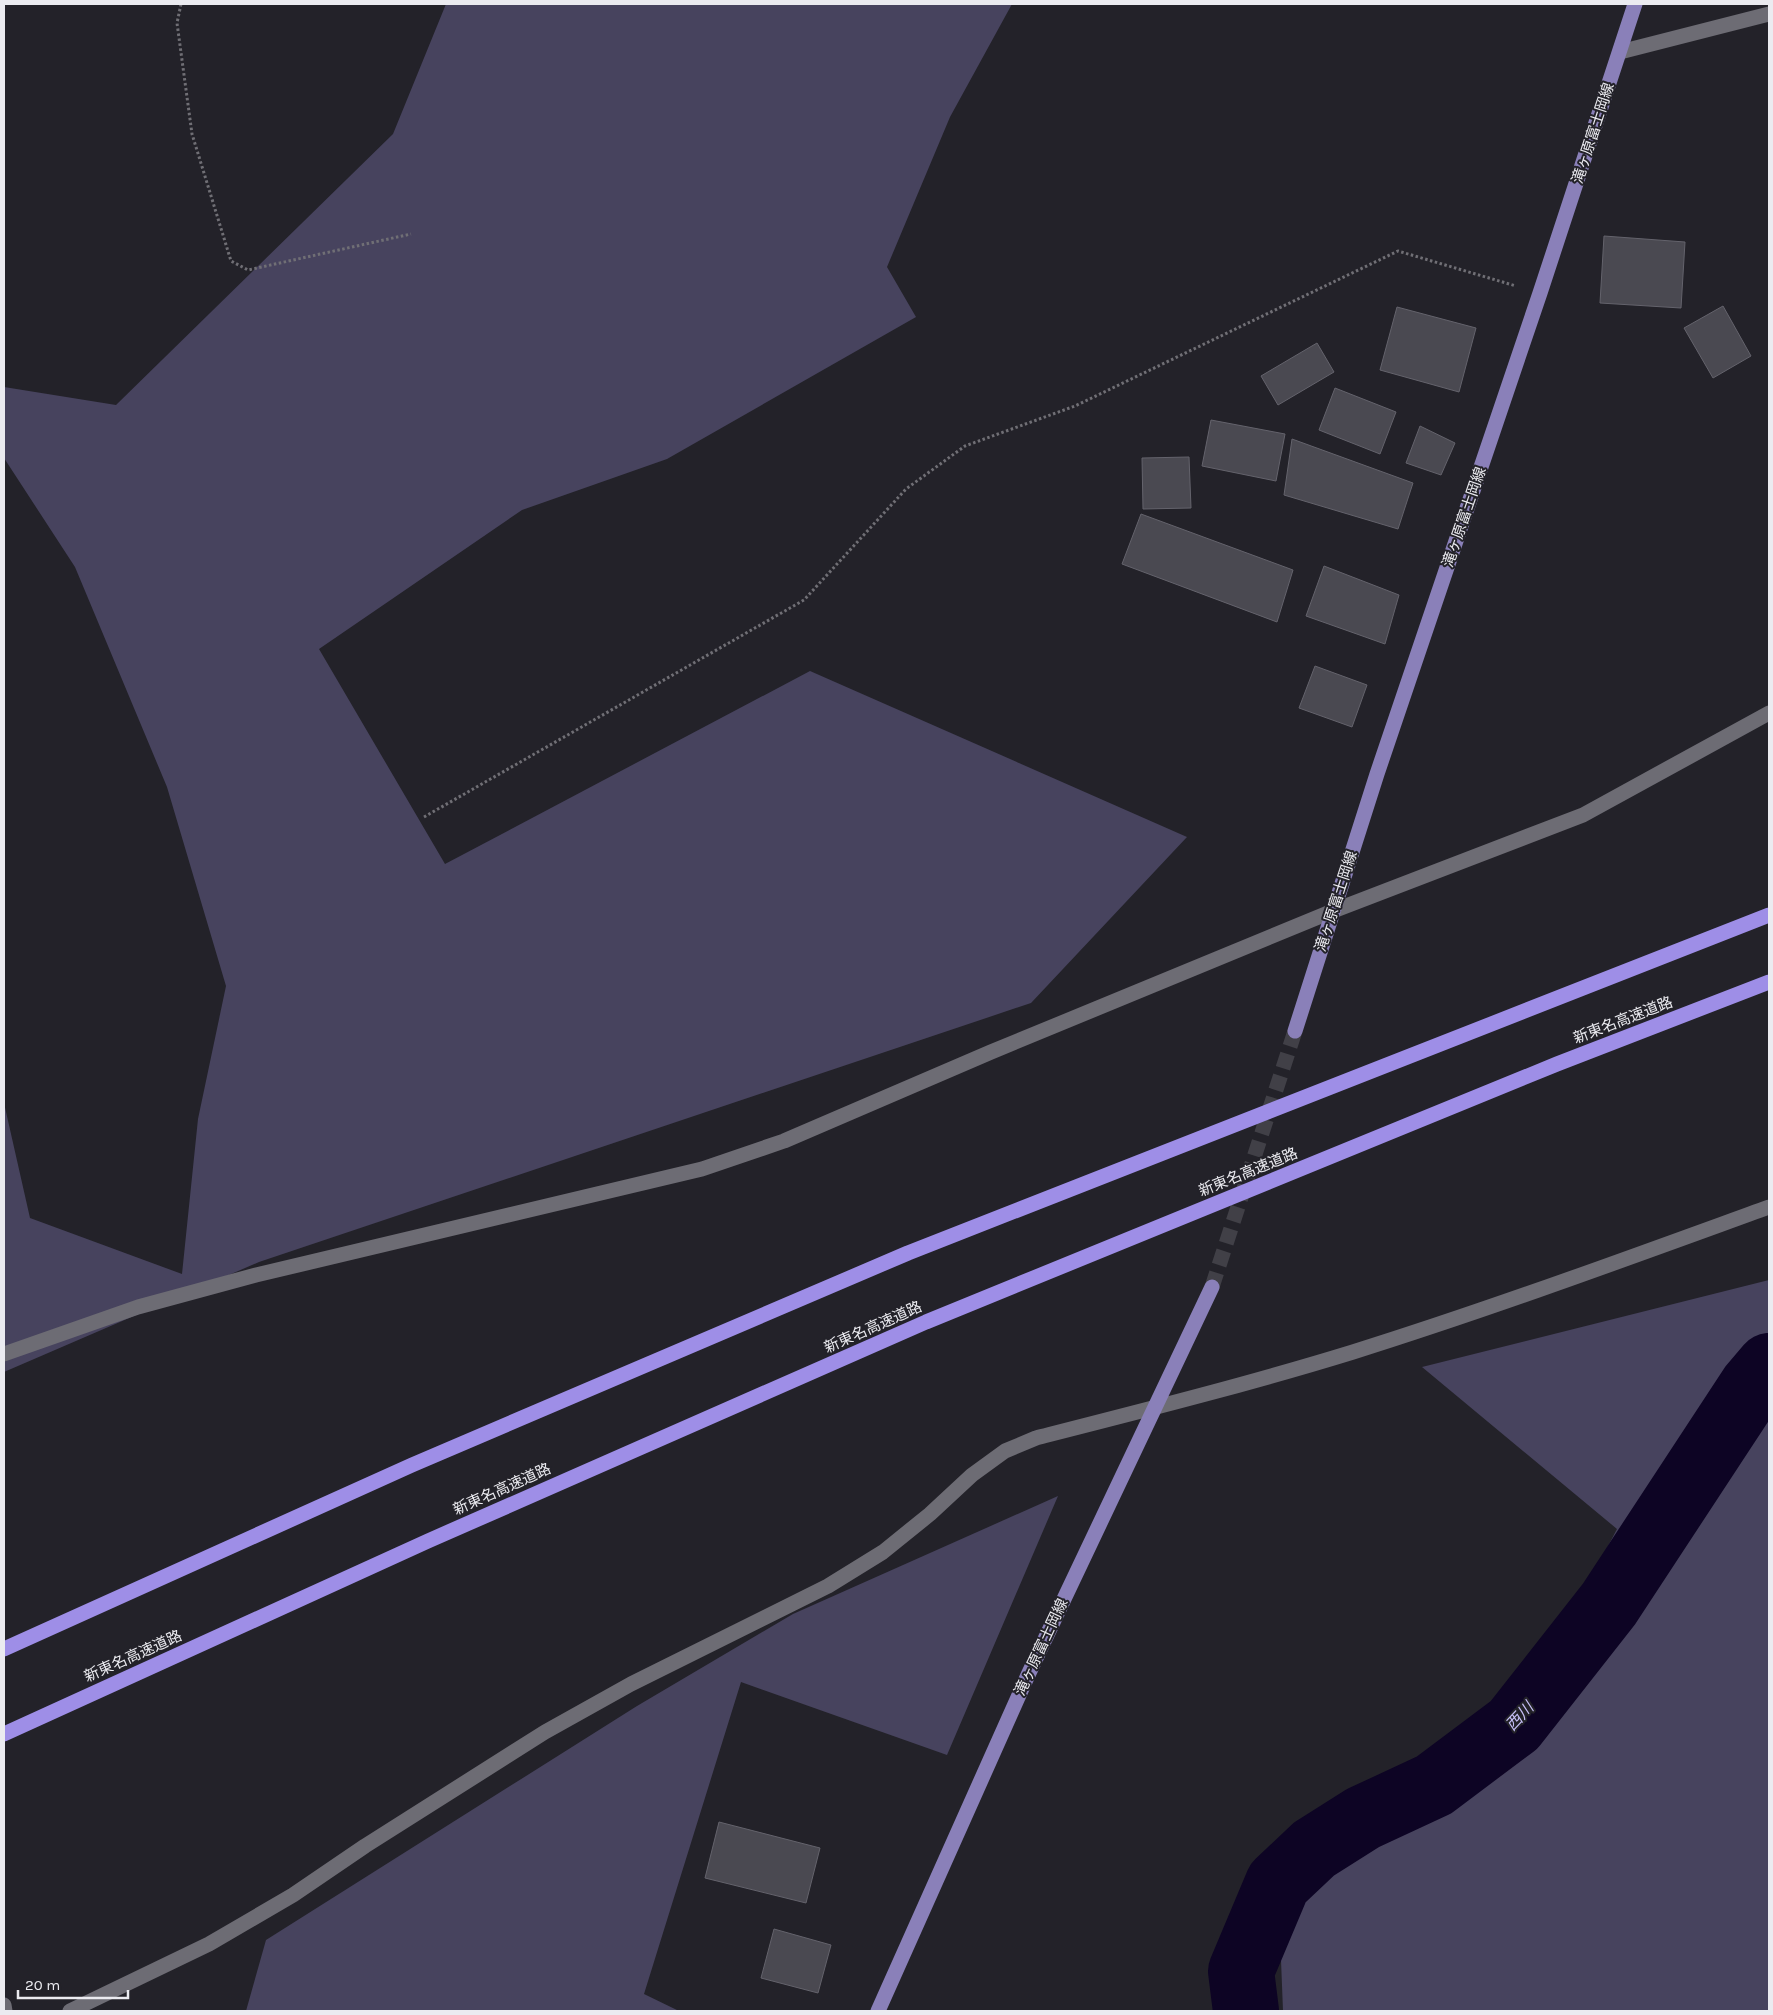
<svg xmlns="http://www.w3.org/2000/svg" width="1773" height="2015" viewBox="0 0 1773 2015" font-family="Karla,'Noto Sans JP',sans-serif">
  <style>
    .green { fill: #47435e }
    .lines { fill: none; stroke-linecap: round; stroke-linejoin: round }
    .river { stroke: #0d0424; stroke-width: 66 }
    .building { fill: #4a4951; stroke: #64636c }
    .major-tunnel { stroke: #414047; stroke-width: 15; stroke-dasharray: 15 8; stroke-linecap: butt }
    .path { stroke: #706f75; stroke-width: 3; stroke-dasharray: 2.5 2.5; stroke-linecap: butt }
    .minor { stroke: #6d6c74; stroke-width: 15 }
    .major { stroke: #8a80b9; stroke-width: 15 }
    .highway { stroke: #9e8ee7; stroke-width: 15 }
    .labels { text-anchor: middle; stroke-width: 4; stroke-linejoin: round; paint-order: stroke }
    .street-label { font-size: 15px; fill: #ebebf0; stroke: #232229 }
    .water-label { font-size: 16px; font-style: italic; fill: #c7c0f7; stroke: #232229 }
  </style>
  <rect width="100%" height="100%" fill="#232229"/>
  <g class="green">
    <path d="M446,4H1012L950,117L887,267L916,317L667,459L522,510L319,649L445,864L810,671L1187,837L1031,1003L259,1262L4,1372V1103L30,1218L182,1274L198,1119L226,986L167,787L75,567L4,458V387L116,405L393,134Z"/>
    <path d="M1769,1280V2011H1283L1278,1883L1514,1725L1617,1529L1422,1367Z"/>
    <path d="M1058,1496L947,1755L741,1682L644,1994L679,2011H246L266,1940L637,1706L793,1614Z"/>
  </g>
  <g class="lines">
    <path class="river" d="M1246,2011L1241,1971L1278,1883L1314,1849L1363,1818L1434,1785L1514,1725L1609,1604L1752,1386L1769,1366"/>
  </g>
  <g class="building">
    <path d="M1604,236L1685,242L1681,308L1600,303Z"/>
    <path d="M1723,306L1751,356L1713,378L1684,328Z"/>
    <path d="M1397,307L1476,328L1459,392L1380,370Z"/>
    <path d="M1317,343L1334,372L1278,405L1261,376Z"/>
    <path d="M1335,388L1396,412L1380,454L1319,430Z"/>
    <path d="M1211,420L1285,434L1276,481L1202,466Z"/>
    <path d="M1420,426L1455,443L1441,475L1406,463Z"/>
    <path d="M1292,439L1413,483L1398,529L1284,495Z"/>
    <path d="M1189,457L1191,508L1143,509L1142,458Z"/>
    <path d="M1141,514L1293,570L1277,622L1122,564Z"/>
    <path d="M1324,566L1399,595L1385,644L1306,616Z"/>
    <path d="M1315,666L1367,685L1352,727L1299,708Z"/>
    <path d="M719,1822L820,1848L806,1903L705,1878Z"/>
    <path d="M774,1929L831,1945L818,1993L761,1978Z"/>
  </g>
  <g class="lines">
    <path class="major-tunnel" d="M1212,1287L1295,1031"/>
    <g class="path">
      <path d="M181,4L177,23L192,134L231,261L248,270L411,234"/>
      <path d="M424,817L804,600L906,489L965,446L1075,406L1398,251L1516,286"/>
    </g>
    <g class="minor">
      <path d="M1620,52L1769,14"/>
      <path d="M4,1354L138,1307L256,1275L702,1169L784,1141L991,1052L1333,911L1583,815L1769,713"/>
      <path d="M4,2005L5,2011"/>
      <path d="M70,2011L209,1944L293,1895L365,1846L545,1732L631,1684L828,1586L883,1552L930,1514L972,1475L1005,1451L1036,1438C1142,1411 1249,1384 1353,1352C1493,1308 1631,1257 1769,1207"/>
    </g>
    <g class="major">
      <path d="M1295,1031L1377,774L1540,293L1635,4"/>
      <path d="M878,2011L1028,1675L1212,1287"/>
    </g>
    <g class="highway">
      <path d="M4,1649L412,1465L908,1253L1769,915"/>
      <path d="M4,1734L428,1541L926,1322L1557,1064L1769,982"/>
    </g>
  </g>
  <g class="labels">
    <g class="street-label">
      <text transform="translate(1593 133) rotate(-72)" y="5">滝ヶ原富士岡線</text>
      <text transform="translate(1464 517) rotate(-71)" y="5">滝ヶ原富士岡線</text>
      <text transform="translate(1336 901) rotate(-72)" y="5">滝ヶ原富士岡線</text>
      <text transform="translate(1623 1020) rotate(-21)" y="5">新東名高速道路</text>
      <text transform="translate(1248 1172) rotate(-22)" y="5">新東名高速道路</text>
      <text transform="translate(873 1327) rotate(-24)" y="5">新東名高速道路</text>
      <text transform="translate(502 1489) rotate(-24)" y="5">新東名高速道路</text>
      <text transform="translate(1041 1647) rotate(-65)" y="5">滝ヶ原富士岡線</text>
      <text transform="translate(133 1656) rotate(-24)" y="5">新東名高速道路</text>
    </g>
    <g class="water-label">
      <text transform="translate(1519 1716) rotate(-47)" y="6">西川</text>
    </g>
  </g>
  <rect width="1773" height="2015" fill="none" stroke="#ebebf0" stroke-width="10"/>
  <path d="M18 1990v8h110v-8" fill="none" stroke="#ebebf0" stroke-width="2.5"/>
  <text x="25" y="1990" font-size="15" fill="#ebebf0" stroke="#232229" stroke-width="4" paint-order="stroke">20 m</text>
</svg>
